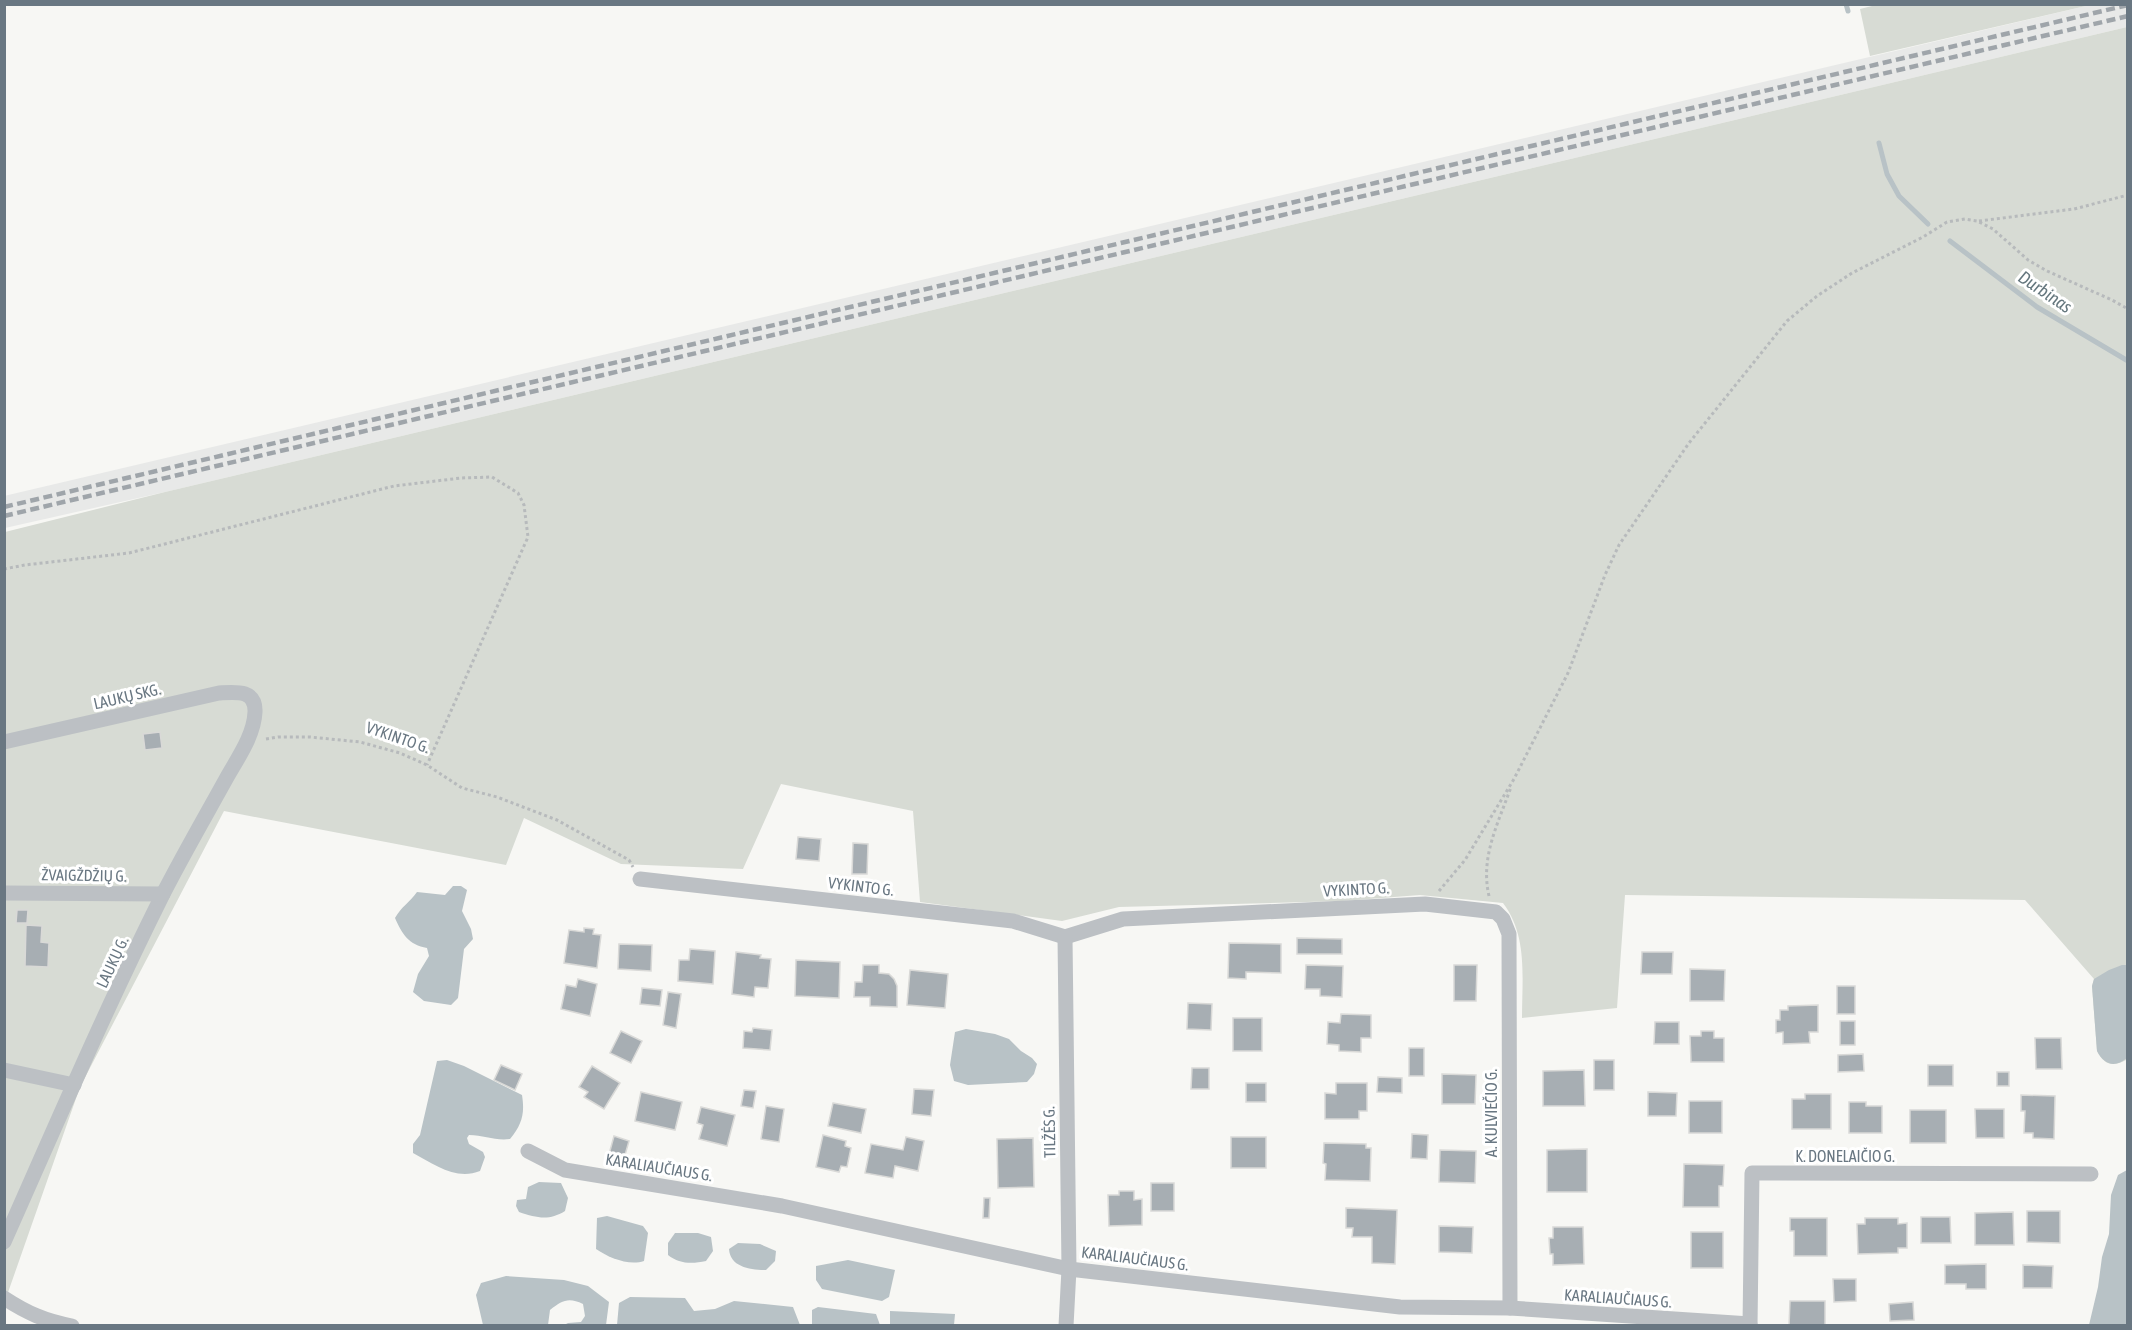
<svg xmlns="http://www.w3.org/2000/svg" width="2132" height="1330" viewBox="0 0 2132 1330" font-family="'Asap Condensed',sans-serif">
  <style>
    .built { fill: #e8e9e8 }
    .green { fill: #d7dbd4 }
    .water { fill: #b8c2c6 }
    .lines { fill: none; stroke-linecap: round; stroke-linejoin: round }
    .stream { stroke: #b8c2c6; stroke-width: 5 }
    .building { fill: #a7aeb3; stroke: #d9d9d7; stroke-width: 1.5 }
    .path { stroke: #b7babc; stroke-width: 3; stroke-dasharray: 3 3; stroke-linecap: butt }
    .street { stroke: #bcc0c4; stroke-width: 15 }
    .rail { stroke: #9fa5aa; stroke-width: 4.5; stroke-dasharray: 9 4.5; stroke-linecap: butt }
    .labels { text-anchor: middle; stroke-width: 6; stroke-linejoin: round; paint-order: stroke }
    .street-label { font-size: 16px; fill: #697782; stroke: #fff }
    .water-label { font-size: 18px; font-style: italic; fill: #65777e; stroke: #fff }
  </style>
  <rect width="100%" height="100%" fill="#f7f7f4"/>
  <path class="built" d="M2090,5H2127V27L165,492L5,528L4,496Z"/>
  <g class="green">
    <path d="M1876,5V4L2090,5L1870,56L1860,9Z"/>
    <path d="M2127,27L2126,1060C2113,1067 2104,1065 2097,1051L2092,986L2094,979L2025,900L1625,895L1617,1008L1522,1018C1522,978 1528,936 1503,903L1420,895L1342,901L1119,907L1062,921L920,902L913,811L781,784L743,869L621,864L524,818L506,865L224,811L80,1087L5,1301V532L165,492Z"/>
  </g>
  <g class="water">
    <path d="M453,886H461L467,890L462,911L471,929L473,939L464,949L458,998L451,1005L424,1001L413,992L418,974L429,956L427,948C409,945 402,934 395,918C401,907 410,902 417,892L445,895Z"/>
    <path d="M2122,965H2127V1058C2115,1068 2104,1065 2097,1051L2092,986L2094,979L2109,970Z"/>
    <path d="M966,1029L995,1034L1009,1039L1021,1051L1032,1058L1037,1064L1034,1074L1027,1082L968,1085L954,1081L950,1065L955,1032Z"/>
    <path d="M447,1060L464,1066L522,1095C525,1114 522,1124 510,1139C495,1141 484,1135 469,1135L467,1138L469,1144L483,1152L485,1157L480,1171C456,1181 434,1164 413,1153V1144L420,1135L437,1061Z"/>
    <path d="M2127,1170V1325H2089L2098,1287L2102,1257L2109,1234L2111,1195L2118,1175Z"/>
    <path d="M539,1182L561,1183L568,1198L565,1211C549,1221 537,1218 519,1212L516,1206L517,1200L526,1199L528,1187Z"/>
    <path d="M607,1216L643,1226L648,1233L644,1261C629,1266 609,1258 596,1249L597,1218Z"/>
    <path d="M675,1233H698L711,1237L713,1251L706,1261C692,1264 679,1264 668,1255V1243Z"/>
    <path d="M738,1243L760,1244L776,1251L775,1261L766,1270C750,1270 730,1267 729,1249Z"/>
    <path d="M848,1260L895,1270L889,1297L882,1301L822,1289L816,1280V1266Z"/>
    <path d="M506,1276L564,1280L588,1286L609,1302L606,1325H564L568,1323L581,1322L585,1316L583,1304C569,1297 562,1300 550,1310L548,1325H483L476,1295L481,1283Z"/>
    <path d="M630,1297L685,1298L694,1311L715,1309L734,1301L793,1307L800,1325H617L619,1303Z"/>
    <path d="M818,1307L876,1314L880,1325H812V1310Z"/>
    <path d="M890,1311L955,1314L954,1325H890Z"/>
  </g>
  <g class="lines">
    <g class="stream">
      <path d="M1846,4L1848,11"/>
      <path d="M1879,143L1887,174L1899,196L1928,224"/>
      <path d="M1950,241L2037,307L2128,361"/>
    </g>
  </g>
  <g class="building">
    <path d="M160,732L162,748L145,750L143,734Z"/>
    <path d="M798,837L821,839L819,861L796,859Z"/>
    <path d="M853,843L868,844L867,874H852Z"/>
    <path d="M17,910H28L27,923H16Z"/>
    <path d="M26,925L42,926L41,942L49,943L48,967L25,966Z"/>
    <path d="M584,928L594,929L593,934L601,935L597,968L564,963L569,930L584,932Z"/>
    <path d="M1297,938L1342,939V954H1297Z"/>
    <path d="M1229,943L1281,944V973L1246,972V979L1228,978Z"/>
    <path d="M619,944L652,945L651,971L618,969Z"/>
    <path d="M690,949L715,951L713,984L678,981L679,960H689Z"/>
    <path d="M736,952L761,955L760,958L771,959L768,988L755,987L754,997L732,994Z"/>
    <path d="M1642,952H1673L1672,974H1641Z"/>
    <path d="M796,960L840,962L839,998L795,996Z"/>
    <path d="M863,965H879V973L889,974L894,979L897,986V1007L870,1006V997H854L855,982H862Z"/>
    <path d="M1306,965L1343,966L1342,997L1320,996V989H1305Z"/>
    <path d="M1454,965H1477L1476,1001H1454Z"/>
    <path d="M1690,969L1725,970L1724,1001H1690Z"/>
    <path d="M910,970L948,974L945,1008L907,1005Z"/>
    <path d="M578,979L597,984L590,1016L561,1009L566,985L576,987Z"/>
    <rect x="1837" y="986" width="18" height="28"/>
    <path d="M642,988L662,990L660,1006L640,1004Z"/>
    <path d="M668,992L681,994L676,1028L663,1025Z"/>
    <path d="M1188,1003L1212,1004L1211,1030L1187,1029Z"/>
    <path d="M1818,1005V1032H1809L1810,1043L1783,1044V1032L1776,1033V1020H1780V1010H1788V1006Z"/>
    <path d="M1341,1014L1371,1015V1038H1361V1052L1339,1051V1045L1327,1044L1328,1022L1340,1023Z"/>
    <rect x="1233" y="1018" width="29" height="33"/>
    <rect x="1840" y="1021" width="15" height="24"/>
    <path d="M1655,1022H1679V1044H1654Z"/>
    <path d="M753,1028L772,1030L770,1050L743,1048L744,1031L752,1032Z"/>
    <path d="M621,1031L642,1041L631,1063L610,1053Z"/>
    <path d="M1701,1031H1714V1038H1724V1062H1691L1690,1036H1701Z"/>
    <path d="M2035,1038H2061L2062,1069H2036Z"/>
    <rect x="1409" y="1048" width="15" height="28"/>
    <path d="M1863,1054L1864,1071L1838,1072V1055Z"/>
    <rect x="1594" y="1060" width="20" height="30"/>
    <path d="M501,1065L522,1074L515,1090L494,1080Z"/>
    <rect x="1928" y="1065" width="25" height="21"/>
    <path d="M592,1066L620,1083L604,1109L584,1097L588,1092L579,1087Z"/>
    <path d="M1192,1068H1209V1089H1191Z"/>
    <path d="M1584,1070L1585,1106H1543V1071Z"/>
    <rect x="1997" y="1072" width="12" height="14"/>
    <path d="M1442,1074L1476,1075L1475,1104H1442Z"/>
    <path d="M1378,1077L1402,1078V1093L1377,1092Z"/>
    <rect x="1246" y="1083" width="20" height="19"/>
    <path d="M1336,1083H1367V1111H1359V1119H1325V1093L1336,1094Z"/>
    <path d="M914,1089L934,1090L931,1116L912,1114Z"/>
    <path d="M744,1090L756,1091L753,1108L741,1106Z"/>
    <path d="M641,1092L682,1102L675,1130L635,1121Z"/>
    <path d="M1648,1092L1677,1093L1676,1116H1648Z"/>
    <path d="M1805,1094H1831V1129H1792V1099H1805Z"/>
    <path d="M2021,1095L2055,1096L2054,1139L2033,1138V1133H2024L2025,1111H2021Z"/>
    <rect x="1689" y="1101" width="33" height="32"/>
    <path d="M1849,1102H1866V1106H1882V1133H1849Z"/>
    <path d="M833,1103L866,1109L861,1133L828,1126Z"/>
    <path d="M766,1106L784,1109L779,1142L761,1139Z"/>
    <path d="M701,1107L735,1115L727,1146L699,1139L703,1125L697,1123Z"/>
    <path d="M1975,1109H2004V1138H1976Z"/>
    <rect x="1910" y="1110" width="36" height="33"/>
    <path d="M1412,1134L1428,1135L1427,1159L1411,1158Z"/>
    <path d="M823,1135L846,1141L845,1146L851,1148L847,1167L841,1166L839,1172L816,1167Z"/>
    <path d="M614,1136L629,1141L623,1162L608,1158Z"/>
    <path d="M906,1137L924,1141L918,1171L895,1166L893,1178L865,1173L871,1144L903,1150Z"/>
    <rect x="1231" y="1137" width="35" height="31"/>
    <path d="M1033,1138L1034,1187L998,1188L997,1139Z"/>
    <path d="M1324,1143L1366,1144V1148H1371L1370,1181L1325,1180L1326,1164L1323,1163Z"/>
    <path d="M1587,1149V1192H1547V1150Z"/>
    <path d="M1440,1150L1476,1151L1475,1183L1439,1182Z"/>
    <path d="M1684,1164L1724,1165L1723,1186H1719V1207H1683Z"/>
    <rect x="1151" y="1183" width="23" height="28"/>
    <path d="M1119,1191H1134V1200L1142,1199V1225L1109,1226L1108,1195H1119Z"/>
    <path d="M984,1198H990L989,1218H983Z"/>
    <path d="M1346,1208L1397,1210L1395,1264L1372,1263V1237H1352L1353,1228H1346Z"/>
    <path d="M2027,1211H2060V1243L2027,1242Z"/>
    <path d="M2013,1212L2014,1245H1975V1213Z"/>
    <path d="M1921,1217H1950L1951,1243H1921Z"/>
    <path d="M1790,1218H1827V1256H1794V1231H1790Z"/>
    <path d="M1865,1218H1898V1224L1907,1223V1248H1898V1253L1858,1254L1857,1224H1865Z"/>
    <path d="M1439,1226L1473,1227L1472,1253L1439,1252Z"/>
    <path d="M1553,1227H1583L1584,1264L1553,1265V1254H1550L1549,1238H1553Z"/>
    <rect x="1691" y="1232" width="32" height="36"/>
    <path d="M1986,1264V1289H1966V1284H1945V1265Z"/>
    <path d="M2023,1265L2053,1266L2052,1288H2023Z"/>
    <path d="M1833,1279H1856V1301L1834,1302Z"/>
    <path d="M1790,1301H1825V1326H1789Z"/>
    <path d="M1913,1302L1914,1320L1890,1321L1889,1304Z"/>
  </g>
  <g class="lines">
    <g class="path">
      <path d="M1979,221L2074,209L2128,195"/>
      <path d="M4,569L25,565L129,553L394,486L461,478L492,477L518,493L524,505L528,537L427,765"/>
      <path d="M266,739L278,737H310L360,742L400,753L427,765L462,788L497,797L557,820L629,860L633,867"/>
      <path d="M1439,891L1465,860L1514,779L1568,673L1605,575L1619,545L1689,443L1787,321L1817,296L1852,273L1923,237L1947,222L1965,219L1977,221L1993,229L2028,260L2047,271L2112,300L2128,309"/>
      <path d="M1489,896C1480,857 1498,824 1511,787"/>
    </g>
    <g class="street">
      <path d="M4,742L219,693C235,692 256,689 255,712C254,736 237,759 226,779C205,817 183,855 163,894C106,1008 56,1125 4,1242"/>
      <path d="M640,879L1013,921L1065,937L1123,919L1425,904L1496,912L1503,919L1509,934L1510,1308"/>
      <path d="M4,893L163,894"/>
      <path d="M1065,937L1069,1269L1066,1326"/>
      <path d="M4,1070L74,1085"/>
      <path d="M528,1151L565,1170L782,1206L1069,1269L1400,1307L1510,1308L1750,1324"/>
      <path d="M4,1298C27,1313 45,1321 72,1326"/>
      <path d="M1750,1326L1752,1173L2091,1174"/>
    </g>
    <g class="rail">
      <path d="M4,507L2128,5"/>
      <path d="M4,516L2128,16"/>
    </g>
  </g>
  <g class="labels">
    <g class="street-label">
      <text transform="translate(127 696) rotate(-13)" y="6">LAUKŲ SKG.</text>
      <text transform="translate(398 737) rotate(19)" y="6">VYKINTO G.</text>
      <text transform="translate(84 875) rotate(1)" y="6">ŽVAIGŽDŽIŲ G.</text>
      <text transform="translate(861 886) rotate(7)" y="6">VYKINTO G.</text>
      <text transform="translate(1356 889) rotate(-3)" y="6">VYKINTO G.</text>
      <text transform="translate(112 962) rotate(-65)" y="6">LAUKŲ G.</text>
      <text transform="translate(1491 1113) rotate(-90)" y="6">A. KULVIEČIO G.</text>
      <text transform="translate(1049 1132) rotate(-91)" y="6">TILŽĖS G.</text>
      <text x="1845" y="1162">K. DONELAIČIO G.</text>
      <text transform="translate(659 1167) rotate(9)" y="6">KARALIAUČIAUS G.</text>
      <text transform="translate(1135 1258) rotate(7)" y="6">KARALIAUČIAUS G.</text>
      <text transform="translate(1618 1298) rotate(4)" y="6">KARALIAUČIAUS G.</text>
    </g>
    <g class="water-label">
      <text transform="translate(2045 292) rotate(34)" y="6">Durbinas</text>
    </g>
  </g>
  <rect width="2132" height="1330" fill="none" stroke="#697782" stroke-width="12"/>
</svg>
